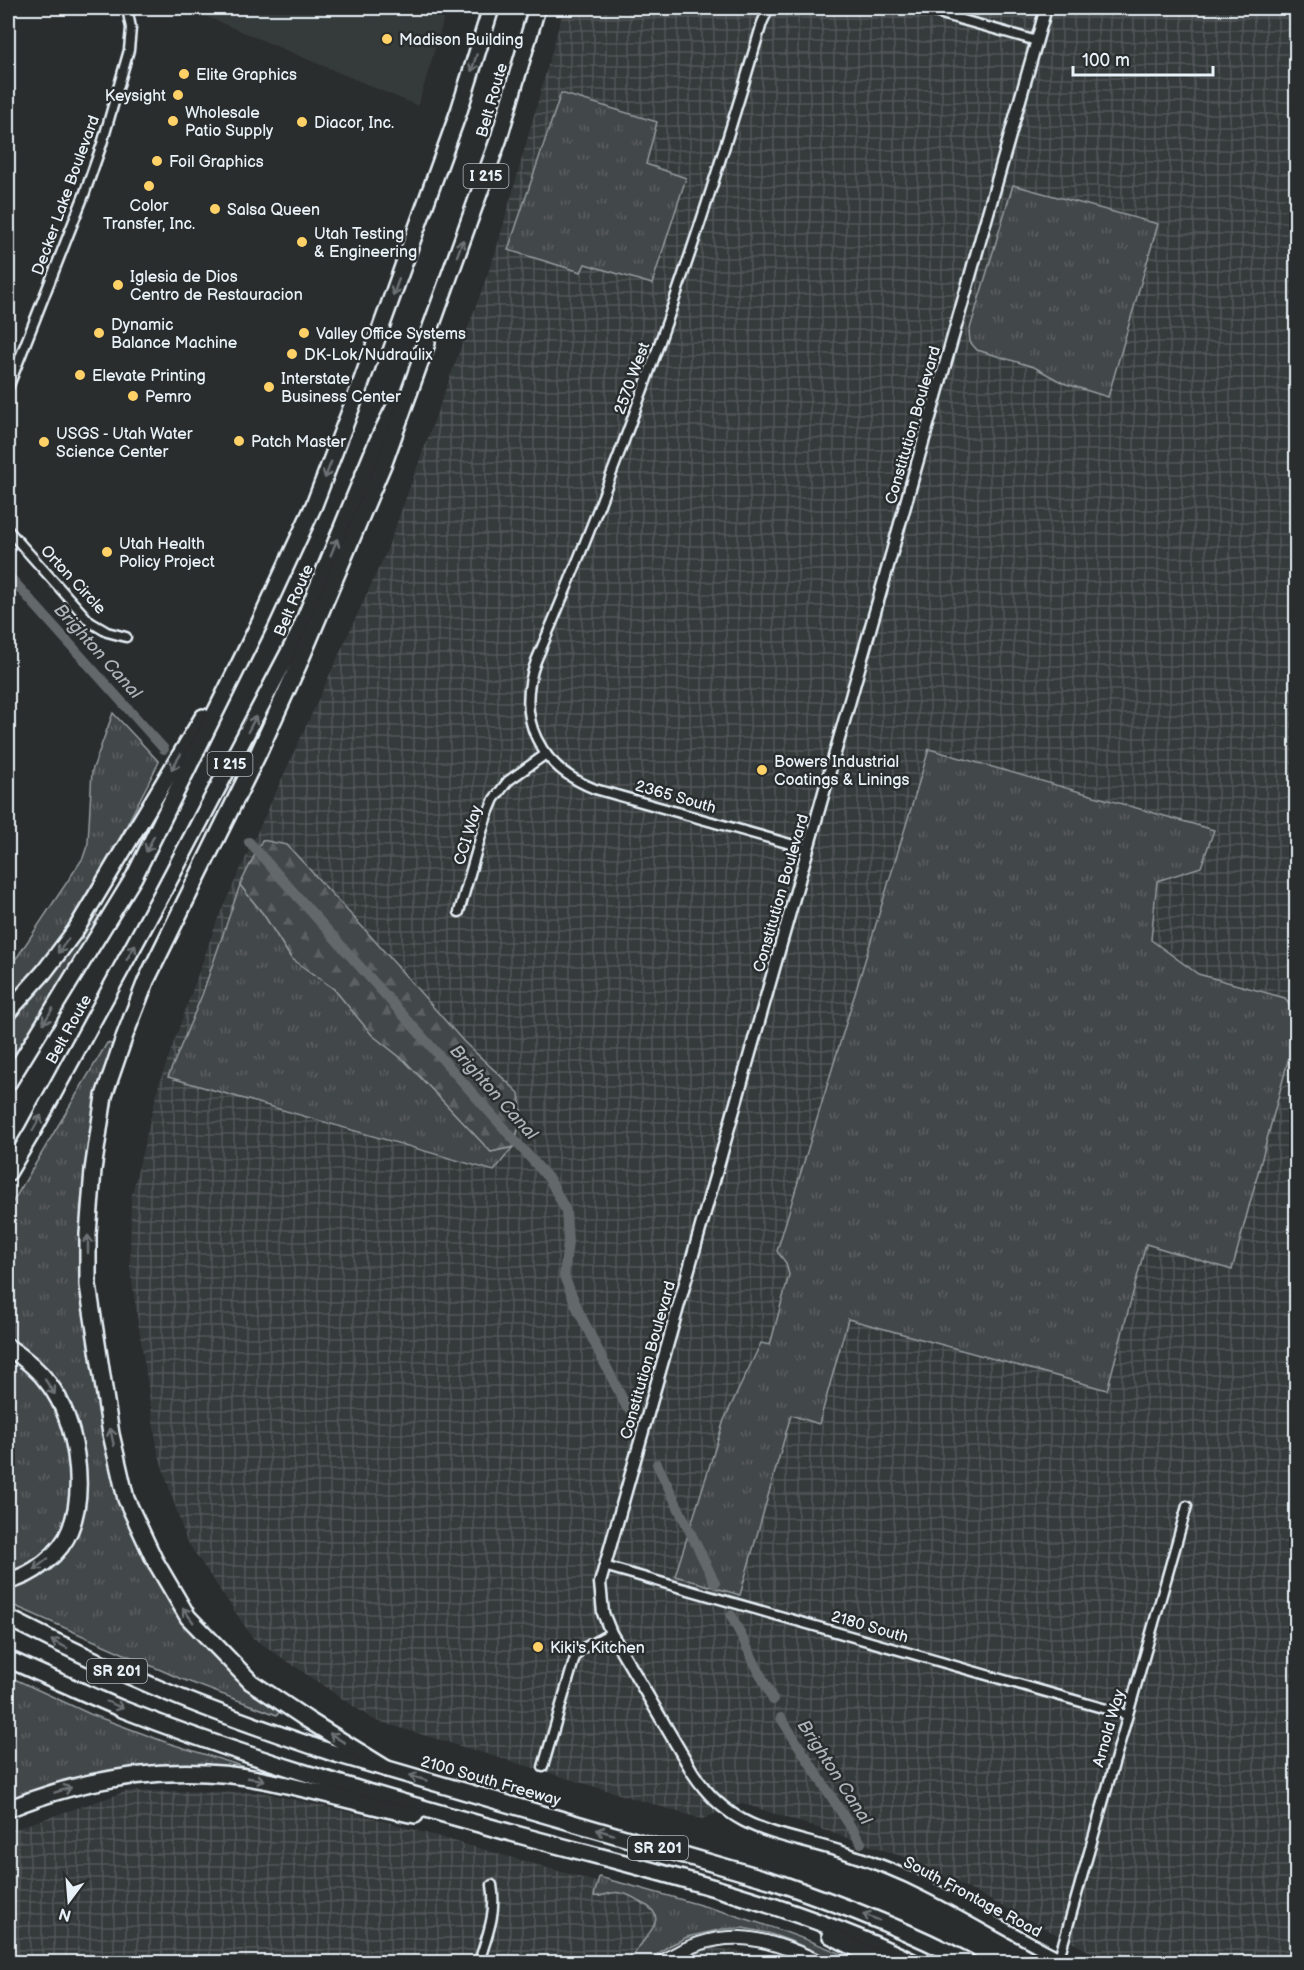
<svg xmlns="http://www.w3.org/2000/svg" width="1304" height="1970" viewBox="0 0 1304 1970" font-family="'Balsamiq Sans',sans-serif">
  <style>
    .built { fill: #363a3b }
    .industrial { fill: url(#industrial-grid) }
    .grass { fill: url(#grass-tufts); stroke: #959ca0; stroke-width: 1.5 }
    .forest { fill: url(#forest-firs); stroke: #959ca0; stroke-width: 1.5 }
    .lines { fill: none; stroke-linecap: round; stroke-linejoin: round }
    .canal { stroke: #63686b; stroke-width: 10 }
    .minor-casing { stroke: #e8f1f8; stroke-width: 13 }
    .tertiary-casing { stroke: #e8f1f8; stroke-width: 15 }
    .secondary-casing { stroke: #e8f1f8; stroke-width: 16 }
    .motorway-casing { stroke: #e8f1f8; stroke-width: 20 }
    .minor { stroke: #2a2d2e; stroke-width: 8 }
    .tertiary { stroke: #2a2d2e; stroke-width: 10 }
    .secondary { stroke: #2a2d2e; stroke-width: 12 }
    .motorway { stroke: #2a2d2e; stroke-width: 15 }
    .oneway { stroke: #6c7275 }
    .poi-dot { fill: #ffd166; stroke: #2a2d2e; stroke-width: 2 }
    .labels { text-anchor: middle; stroke-width: 5; stroke-linejoin: round; paint-order: stroke }
    .shield { fill: #2a2d2e; stroke: #afb6bb; stroke-width: 1.5 }
    .shield-label { font-size: 15px; font-weight: bold; fill: #e8f1f8 }
    .poi-label { font-size: 16px; fill: #e8f1f8; stroke: #2a2d2e; text-anchor: start }
    .street-label { font-size: 16px; fill: #e8f1f8; stroke: #2a2d2e }
    .water-label { font-size: 18px; font-style: italic; fill: #acb3b9; stroke: #2a2d2e }
  </style>
  <defs>
    <pattern id="industrial-grid" width="8" height="8" patternUnits="userSpaceOnUse" patternTransform="scale(1.5)"><rect width="8" height="8" fill="#363a3b"/><path d="M0 4h8M4 0v8" fill="none" stroke="#535758"/></pattern>
    <pattern id="grass-tufts" width="24" height="20" patternUnits="userSpaceOnUse" patternTransform="scale(1.5)"><rect width="24" height="20" fill="#424648"/><path d="M3 7l-1-3M5 7V3M7 7l1-3M15 17l-1-3M17 17v-4M19 17l1-3" fill="none" stroke="#5d6163"/></pattern>
    <pattern id="forest-firs" width="22" height="20" patternUnits="userSpaceOnUse" patternTransform="scale(1.5)"><rect width="22" height="20" fill="#424648"/><path d="M5 1l3.5 6h-7zM16 11l3.5 6h-7z" fill="#5d6163"/></pattern>
  </defs>
  <rect width="100%" height="100%" fill="#2a2d2e"/>
  <filter id="ink" filterUnits="userSpaceOnUse"><feTurbulence type="fractalNoise" baseFrequency=".0167" numOctaves="2"/><feDisplacementMap in="SourceGraphic" scale="12" xChannelSelector="R" yChannelSelector="G"/><feConvolveMatrix kernelMatrix="1 2 1 2 8 2 1 2 1" color-interpolation-filters="sRGB"/></filter>
  <g filter="url(#ink)">
    <path class="built" d="M186,8H447L418,106Z"/>
    <g class="industrial">
      <path d="M564,8H1296V1962H1110L913,1860L742,1803L702,1819L374,1720L253,1638L186,1540L158,1453L130,1269L131,1198L159,1084L218,918L387,550L496,251Z"/>
      <path d="M128,1791L260,1792L363,1815L593,1881L706,1918L717,1948L765,1956L786,1962H8V1831Z"/>
    </g>
    <g class="grass">
      <path d="M561,93L657,122L646,164L686,178L652,284L585,264L581,272L508,250Z"/>
      <path d="M1013,185L1158,224L1108,397L1063,383L1034,367L977,350L970,342L969,332Z"/>
      <path d="M113,713L159,762L118,842L99,886L75,924L8,1007V966L18,956L83,858L88,843L92,771Z"/>
      <path d="M929,749L1214,830L1201,867L1157,881L1151,940L1198,974L1285,998L1296,1016V1031L1232,1270L1146,1244L1107,1390L848,1319L819,1424L791,1415L740,1595L675,1576L724,1420L761,1343L770,1345L789,1275L786,1263L777,1251Z"/>
      <path d="M240,885L264,915L291,958L334,989L373,1035L405,1061L491,1152L513,1147L494,1171L168,1077L202,995Z"/>
      <path d="M94,914L100,917L8,1072V1023C40,989 68,953 94,914Z"/>
      <path d="M107,1043L112,1044L99,1091L88,1148L83,1189L80,1243L82,1299L105,1448L118,1496L133,1534L155,1577L177,1610L281,1710L277,1715L179,1678L8,1603V1588L64,1549L82,1452L72,1408L66,1393L48,1370L35,1359L8,1345V1210Z"/>
      <path d="M8,1356L17,1360L57,1398L72,1456L71,1504L64,1528L47,1551L34,1562L8,1573Z"/>
      <path d="M8,1676L90,1714L168,1743L271,1775L186,1769L8,1808Z"/>
      <path d="M599,1877C687,1901 777,1924 860,1962H840L788,1940L768,1933L743,1928L723,1929L687,1937L667,1947L647,1962H629C633,1956 637,1949 642,1943C654,1927 666,1915 642,1903C636,1899 629,1894 621,1893C611,1890 602,1898 594,1896Z"/>
    </g>
    <path class="forest" d="M262,840L287,845L367,932L464,1042L519,1093L522,1117L513,1147L491,1152L405,1061L372,1035L334,989L291,958L264,915L240,885Z"/>
    <g class="lines">
      <g class="canal">
        <path d="M8,575L164,749"/>
        <path d="M249,842L550,1180L566,1211L568,1242L564,1276L578,1310L627,1408"/>
        <path d="M657,1464L715,1583"/>
        <path d="M731,1615L773,1700"/>
        <path d="M781,1718L861,1843"/>
      </g>
      <defs>
        <g id="minor">
          <path d="M769,8L762,23C699,240 625,453 536,661C515,719 539,767 595,789L808,849"/>
          <path d="M920,8L1037,41"/>
          <path d="M8,388L84,195L102,144L129,50L131,28L127,8"/>
          <path d="M8,530L90,622L107,632L126,637"/>
          <path d="M459,912L486,818L494,799L508,781L546,754"/>
          <path d="M604,1566L1127,1715"/>
          <path d="M543,1767L575,1657L580,1650L611,1633"/>
          <path d="M1059,1958L1187,1506"/>
          <path d="M479,1962C487,1936 497,1913 492,1885"/>
        </g>
        <path id="tertiary" d="M1046,8L600,1583L603,1613L611,1633L693,1773C732,1833 779,1832 842,1852C871,1861 900,1872 927,1886C975,1910 1020,1939 1068,1962"/>
        <path id="secondary" d="M662,1962C720,1925 760,1935 820,1962"/>
        <g id="motorway">
          <path d="M422,352L499,138L537,8"/>
          <path d="M8,1012L44,972L75,931L203,717"/>
          <path d="M8,1083L134,877L260,622L314,505L362,380L459,111L491,8"/>
          <path d="M8,1173L33,1131L164,890L298,635L377,442L395,406"/>
          <path d="M8,1347C23,1357 38,1369 49,1384C76,1420 87,1488 70,1530C61,1554 32,1576 8,1581"/>
          <path d="M8,1618C61,1645 114,1670 169,1693C224,1716 280,1735 336,1754L773,1881C840,1904 906,1929 968,1962"/>
          <path d="M8,1659C46,1676 84,1693 122,1709C244,1757 371,1794 497,1829C638,1868 781,1898 913,1962"/>
          <path d="M387,1769L308,1720L251,1682L188,1617L154,1559L126,1499L111,1434L88,1285V1234L93,1170L104,1096L125,1035L146,981L259,752L297,668L385,460L427,343"/>
          <path d="M8,1809C88,1776 178,1763 263,1780C314,1790 364,1805 415,1815"/>
          <path d="M830,1935L883,1962"/>
        </g>
      </defs>
      <use href="#minor" class="minor-casing"/>
      <use href="#tertiary" class="tertiary-casing"/>
      <use href="#secondary" class="secondary-casing"/>
      <use href="#motorway" class="motorway-casing"/>
      <use href="#minor" class="minor"/>
      <use href="#tertiary" class="tertiary"/>
      <use href="#secondary" class="secondary"/>
      <use href="#motorway" class="motorway"/>
    </g>
    <defs><path id="oneway-shaft" d="M-6 0H5M1.5-3L5.5 0L1.5 3" fill="none" stroke-width="1.6" stroke-linecap="round" stroke-linejoin="round" transform="scale(1.5)"/></defs>
    <g class="oneway">
      <use href="#oneway-shaft" transform="translate(474 63) rotate(107)"/>
      <use href="#oneway-shaft" transform="translate(460 248) rotate(-70)"/>
      <use href="#oneway-shaft" transform="translate(396 287) rotate(110)"/>
      <use href="#oneway-shaft" transform="translate(328 470) rotate(111)"/>
      <use href="#oneway-shaft" transform="translate(334 547) rotate(-68)"/>
      <use href="#oneway-shaft" transform="translate(252 724) rotate(-62)"/>
      <use href="#oneway-shaft" transform="translate(176 762) rotate(121)"/>
      <use href="#oneway-shaft" transform="translate(150 844) rotate(116)"/>
      <use href="#oneway-shaft" transform="translate(63 946) rotate(127)"/>
      <use href="#oneway-shaft" transform="translate(131 952) rotate(-61)"/>
      <use href="#oneway-shaft" transform="translate(48 1016) rotate(122)"/>
      <use href="#oneway-shaft" transform="translate(37 1123) rotate(-61)"/>
      <use href="#oneway-shaft" transform="translate(88 1244) rotate(-90)"/>
      <use href="#oneway-shaft" transform="translate(50 1387) rotate(56)"/>
      <use href="#oneway-shaft" transform="translate(112 1437) rotate(-102)"/>
      <use href="#oneway-shaft" transform="translate(41 1564) rotate(142)"/>
      <use href="#oneway-shaft" transform="translate(188 1615) rotate(-126)"/>
      <use href="#oneway-shaft" transform="translate(59 1644) rotate(-154)"/>
      <use href="#oneway-shaft" transform="translate(115 1705) rotate(23)"/>
      <use href="#oneway-shaft" transform="translate(337 1738) rotate(-148)"/>
      <use href="#oneway-shaft" transform="translate(418 1778) rotate(-164)"/>
      <use href="#oneway-shaft" transform="translate(256 1779) rotate(8)"/>
      <use href="#oneway-shaft" transform="translate(63 1790) rotate(-17)"/>
      <use href="#oneway-shaft" transform="translate(605 1832) rotate(-164)"/>
      <use href="#oneway-shaft" transform="translate(871 1917) rotate(-158)"/>
    </g>
  </g>
  <g class="poi-dot">
    <circle cx="387" cy="39" r="6"/>
    <circle cx="184" cy="74" r="6"/>
    <circle cx="178" cy="95" r="6"/>
    <circle cx="173" cy="121" r="6"/>
    <circle cx="302" cy="122" r="6"/>
    <circle cx="157" cy="161" r="6"/>
    <circle cx="149" cy="186" r="6"/>
    <circle cx="215" cy="209" r="6"/>
    <circle cx="302" cy="242" r="6"/>
    <circle cx="118" cy="285" r="6"/>
    <circle cx="99" cy="333" r="6"/>
    <circle cx="304" cy="333" r="6"/>
    <circle cx="292" cy="354" r="6"/>
    <circle cx="80" cy="375" r="6"/>
    <circle cx="269" cy="387" r="6"/>
    <circle cx="133" cy="396" r="6"/>
    <circle cx="239" cy="441" r="6"/>
    <circle cx="44" cy="442" r="6"/>
    <circle cx="107" cy="552" r="6"/>
    <circle cx="762" cy="770" r="6"/>
    <circle cx="538" cy="1647" r="6"/>
  </g>
  <g class="labels">
    <g class="shield">
      <rect x="463.5" y="164" width="45" height="24" rx="4.5"/>
      <rect x="207.5" y="752" width="45" height="24" rx="4.5"/>
      <rect x="87" y="1659" width="60" height="24" rx="4.5"/>
      <rect x="628" y="1836" width="60" height="24" rx="4.5"/>
    </g>
    <g class="shield-label">
      <text x="486" y="181">I 215</text>
      <text x="230" y="769">I 215</text>
      <text x="117" y="1676">SR 201</text>
      <text x="658" y="1853">SR 201</text>
    </g>
    <g class="poi-label">
      <text x="399" y="45">Madison Building</text>
      <text x="196" y="80">Elite Graphics</text>
      <text x="166" y="101" text-anchor="end">Keysight</text>
      <text x="185" y="118">Wholesale<tspan x="185" dy="18">Patio Supply</tspan></text>
      <text x="314" y="128">Diacor, Inc.</text>
      <text x="169" y="167">Foil Graphics</text>
      <text x="149" y="211" text-anchor="middle">Color<tspan x="149" dy="18">Transfer, Inc.</tspan></text>
      <text x="227" y="215">Salsa Queen</text>
      <text x="314" y="239">Utah Testing<tspan x="314" dy="18">&amp; Engineering</tspan></text>
      <text x="130" y="282">Iglesia de Dios<tspan x="130" dy="18">Centro de Restauracion</tspan></text>
      <text x="111" y="330">Dynamic<tspan x="111" dy="18">Balance Machine</tspan></text>
      <text x="316" y="339">Valley Office Systems</text>
      <text x="304" y="360">DK-Lok/Nudraulix</text>
      <text x="92" y="381">Elevate Printing</text>
      <text x="281" y="384">Interstate<tspan x="281" dy="18">Business Center</tspan></text>
      <text x="145" y="402">Pemro</text>
      <text x="56" y="439">USGS - Utah Water<tspan x="56" dy="18">Science Center</tspan></text>
      <text x="251" y="447">Patch Master</text>
      <text x="119" y="549">Utah Health<tspan x="119" dy="18">Policy Project</tspan></text>
      <text x="774" y="767">Bowers Industrial<tspan x="774" dy="18">Coatings &amp; Linings</tspan></text>
      <text x="550" y="1653">Kiki's Kitchen</text>
    </g>
    <g class="street-label">
      <text transform="translate(491 100) rotate(-74)" y="6">Belt Route</text>
      <text transform="translate(65 195) rotate(-70)" y="6">Decker Lake Boulevard</text>
      <text transform="translate(631 378) rotate(-70)" y="6">2570 West</text>
      <text transform="translate(912 425) rotate(-74)" y="6">Constitution Boulevard</text>
      <text transform="translate(74 579) rotate(47)" y="6">Orton Circle</text>
      <text transform="translate(293 600) rotate(-67)" y="6">Belt Route</text>
      <text transform="translate(676 796) rotate(16)" y="6">2365 South</text>
      <text transform="translate(467 835) rotate(-73)" y="6">CCI Way</text>
      <text transform="translate(780 893) rotate(-74)" y="6">Constitution Boulevard</text>
      <text transform="translate(68 1029) rotate(-61)" y="6">Belt Route</text>
      <text transform="translate(647 1360) rotate(-74)" y="6">Constitution Boulevard</text>
      <text transform="translate(870 1626) rotate(16)" y="6">2180 South</text>
      <text transform="translate(1108 1728) rotate(-74)" y="6">Arnold Way</text>
      <text transform="translate(491 1780) rotate(16)" y="6">2100 South Freeway</text>
      <text transform="translate(973 1896) rotate(28)" y="6">South Frontage Road</text>
    </g>
    <g class="water-label">
      <text transform="translate(98 651) rotate(48)" y="6">Brighton Canal</text>
      <text transform="translate(494 1092) rotate(48)" y="6">Brighton Canal</text>
      <text transform="translate(835 1772) rotate(57)" y="6">Brighton Canal</text>
    </g>
  </g>
  <rect width="1304" height="1970" fill="none" stroke="#2a2d2e" stroke-width="30"/>
  <rect x="15" y="15" width="1274" height="1940" fill="none" stroke="#e8f1f8" stroke-width="2" filter="url(#ink)"/>
  <g transform="translate(69 1901) rotate(196)" stroke="#2a2d2e" stroke-width="4.5" paint-order="stroke">
  <path d="M0-4.5L10 22L0 15L-10 22Z" fill="#e8f1f8"/>
  <text y="-9" font-size="16" font-weight="bold" text-anchor="middle" fill="#e8f1f8">N</text>
  </g>
  <path d="M1073 66v9h140v-9" fill="none" stroke="#e8f1f8" stroke-width="3"/>
  <text x="1082" y="66" font-size="18" fill="#e8f1f8" stroke="#2a2d2e" stroke-width="4.5" paint-order="stroke">100 m</text>
</svg>
